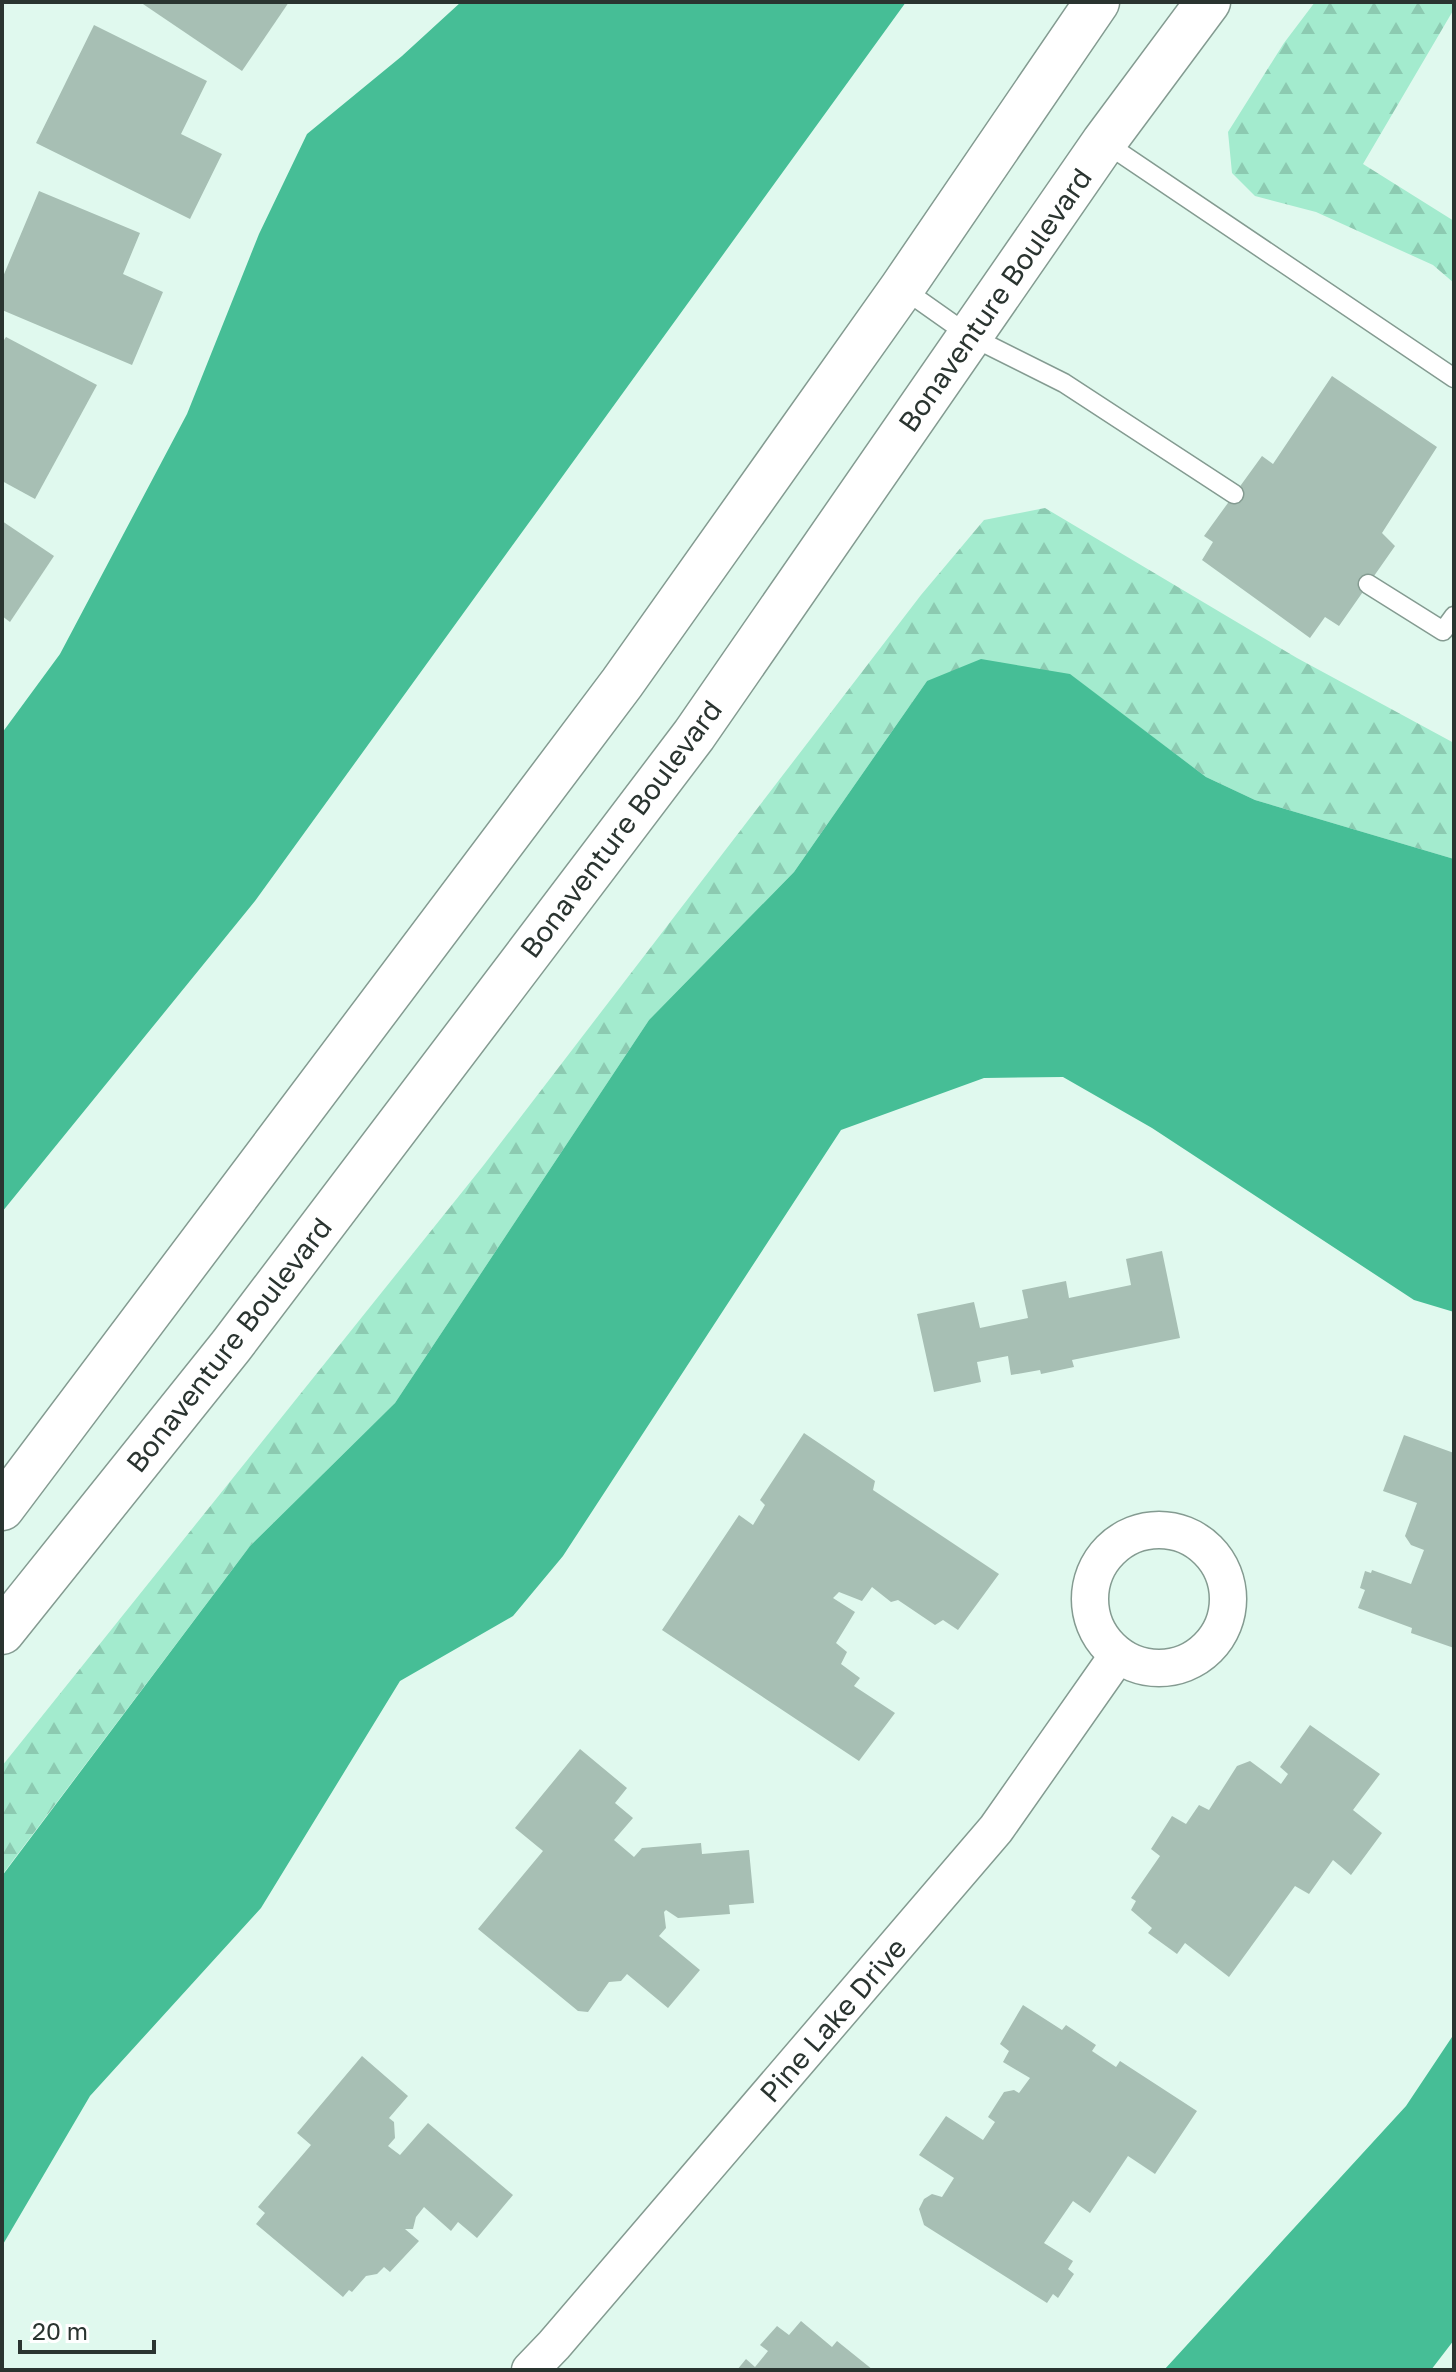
<svg xmlns="http://www.w3.org/2000/svg" width="1456" height="2372" viewBox="0 0 1456 2372" font-family="'Golos Text',sans-serif">
  <style>
    .forest { fill: url(#forest-firs) }
    .water { fill: #46be96 }
    .building { fill: #a7bfb4 }
    .lines { fill: none; stroke-linecap: round; stroke-linejoin: round }
    .service-casing { stroke: #849b91; stroke-width: 21 }
    .minor-casing { stroke: #849b91; stroke-width: 39 }
    .secondary-casing { stroke: #849b91; stroke-width: 47 }
    .service { stroke: #fff; stroke-width: 18 }
    .minor { stroke: #fff; stroke-width: 36 }
    .secondary { stroke: #fff; stroke-width: 44 }
    .labels { text-anchor: middle; stroke-width: 7; stroke-linejoin: round; paint-order: stroke }
    .street-label { font-size: 28px; fill: #2a3430; stroke: #fff }
  </style>
  <defs>
    <pattern id="forest-firs" width="22" height="20" patternUnits="userSpaceOnUse" patternTransform="scale(2)"><rect width="22" height="20" fill="#a3ebce"/><path d="M5 1l3.5 6h-7zM16 11l3.5 6h-7z" fill="#8ccab1"/></pattern>
  </defs>
  <rect width="100%" height="100%" fill="#e0f9ee"/>
  <g class="forest">
    <path d="M1315,2H1454V9L1363,164L1454,221V283L1433,265L1316,212L1255,196L1232,173L1228,132L1284,43Z"/>
    <path d="M1045,508L1297,658L1454,743V859L1255,800L1206,777L1069,674L927,681L794,872L649,1020L395,1403L250,1546L2,1875V1766L483,1166L921,595L984,520Z"/>
  </g>
  <g class="water">
    <path d="M461,2H906L255,901L2,1212V733L60,654L187,414L259,234L307,134L402,56Z"/>
    <path d="M981,659L1070,674L1206,777L1255,800L1454,859V1312L1414,1300L1152,1128L1063,1077L984,1078L841,1130L563,1556L513,1616L400,1681L261,1908L90,2096L2,2246V1876L250,1546L395,1403L649,1020L794,872L927,681Z"/>
    <path d="M1454,2034V2340L1431,2370H1164L1406,2106Z"/>
  </g>
  <g class="building">
    <path d="M140,2H289L242,71Z"/>
    <path d="M94,25L207,81L181,134L222,154L190,219L36,143Z"/>
    <path d="M39,191L140,233L123,274L163,292L132,365L2,310V279Z"/>
    <path d="M6,337L97,385L35,499L2,481V343Z"/>
    <path d="M1332,376L1437,447L1382,533L1395,546L1339,626L1325,617L1310,638L1202,560L1213,542L1204,536L1262,456L1273,464Z"/>
    <path d="M2,521L54,556L10,622L2,616Z"/>
    <path d="M1162,1251L1180,1338L1072,1360L1074,1367L1041,1374L1040,1370L1011,1375L1008,1356L977,1362L981,1382L934,1392L917,1314L974,1302L980,1328L1028,1318L1022,1290L1066,1281L1069,1298L1131,1285L1126,1259Z"/>
    <path d="M804,1433L875,1481L873,1490L999,1574L958,1630L943,1620L935,1625L898,1600L891,1602L872,1587L862,1601L839,1592L833,1598L855,1612L836,1643L847,1652L841,1664L860,1678L854,1686L895,1713L859,1761L662,1630L739,1515L753,1525L765,1505L760,1500Z"/>
    <path d="M1404,1435L1454,1453V1648L1411,1633L1412,1628L1358,1608L1365,1590L1360,1588L1365,1571L1371,1573L1372,1570L1411,1584L1424,1550L1411,1545L1405,1536L1417,1503L1383,1491Z"/>
    <path d="M1310,1725L1380,1774L1353,1810L1382,1833L1351,1875L1333,1860L1309,1894L1295,1886L1229,1977L1185,1943L1177,1954L1148,1933L1152,1928L1131,1910L1136,1901L1131,1898L1160,1856L1151,1849L1172,1816L1186,1824L1199,1805L1209,1810L1237,1766L1250,1761L1281,1784L1288,1774L1280,1767Z"/>
    <path d="M580,1749L627,1788L615,1803L633,1818L614,1840L634,1857L642,1848L701,1843L702,1854L749,1850L754,1903L729,1905L730,1914L678,1918L666,1910L664,1912L666,1928L659,1936L700,1970L668,2008L627,1974L621,1981L609,1982L588,2012L578,2011L478,1929L543,1851L515,1828Z"/>
    <path d="M1023,2005L1062,2030L1066,2025L1096,2045L1092,2051L1116,2067L1120,2061L1197,2111L1155,2174L1128,2156L1090,2213L1073,2201L1044,2243L1073,2261L1068,2269L1074,2274L1058,2298L1053,2294L1047,2303L924,2225L919,2209L924,2199L932,2194L942,2197L954,2178L919,2155L946,2116L983,2140L995,2122L988,2117L1004,2092L1014,2090L1019,2093L1030,2078L1003,2062L1009,2051L1000,2044Z"/>
    <path d="M362,2056L408,2096L389,2118L394,2122L395,2138L388,2146L400,2155L428,2123L513,2195L477,2238L458,2222L451,2231L424,2207L416,2217L413,2229H405L419,2241L390,2272L384,2267L377,2274L366,2276L352,2292L349,2290L343,2297L256,2224L265,2213L258,2207L311,2145L297,2133Z"/>
    <path d="M801,2321L832,2347L837,2341L873,2370H737L746,2359L755,2367L768,2351L760,2345L777,2326L789,2335Z"/>
  </g>
  <g class="lines">
    <defs>
      <g id="service">
        <path d="M1104,142L1454,378"/>
        <path d="M902,288L970,336L1064,383L1234,494"/>
        <path d="M1368,584L1443,631L1454,616"/>
      </g>
      <g id="minor">
        <circle cx="1159" cy="1599" r="69"/>
        <path d="M530,2370L554,2345L996,1829L1118,1655"/>
      </g>
      <g id="secondary">
        <path d="M2,1508L622,683L902,288L1097,2"/>
        <path d="M2,1632L231,1346L694,735L1104,142L1208,2"/>
      </g>
    </defs>
    <use href="#service" class="service-casing"/>
    <use href="#minor" class="minor-casing"/>
    <use href="#secondary" class="secondary-casing"/>
    <use href="#service" class="service"/>
    <use href="#minor" class="minor"/>
    <use href="#secondary" class="secondary"/>
  </g>
  <g class="labels">
    <g class="street-label">
      <text transform="translate(995 300) rotate(-55)" y="10">Bonaventure Boulevard</text>
      <text transform="translate(621 829) rotate(-53)" y="10">Bonaventure Boulevard</text>
      <text transform="translate(229 1345) rotate(-52)" y="10">Bonaventure Boulevard</text>
      <text transform="translate(833 2020) rotate(-49)" y="10">Pine Lake Drive</text>
    </g>
  </g>
  <rect width="1456" height="2372" fill="none" stroke="#2a3430" stroke-width="8"/>
  <path d="M20 2340v12h134v-12" fill="none" stroke="#2a3430" stroke-width="4"/>
  <text x="32" y="2340" font-size="24" fill="#2a3430" stroke="#ffffff" stroke-width="6" paint-order="stroke">20 m</text>
</svg>
